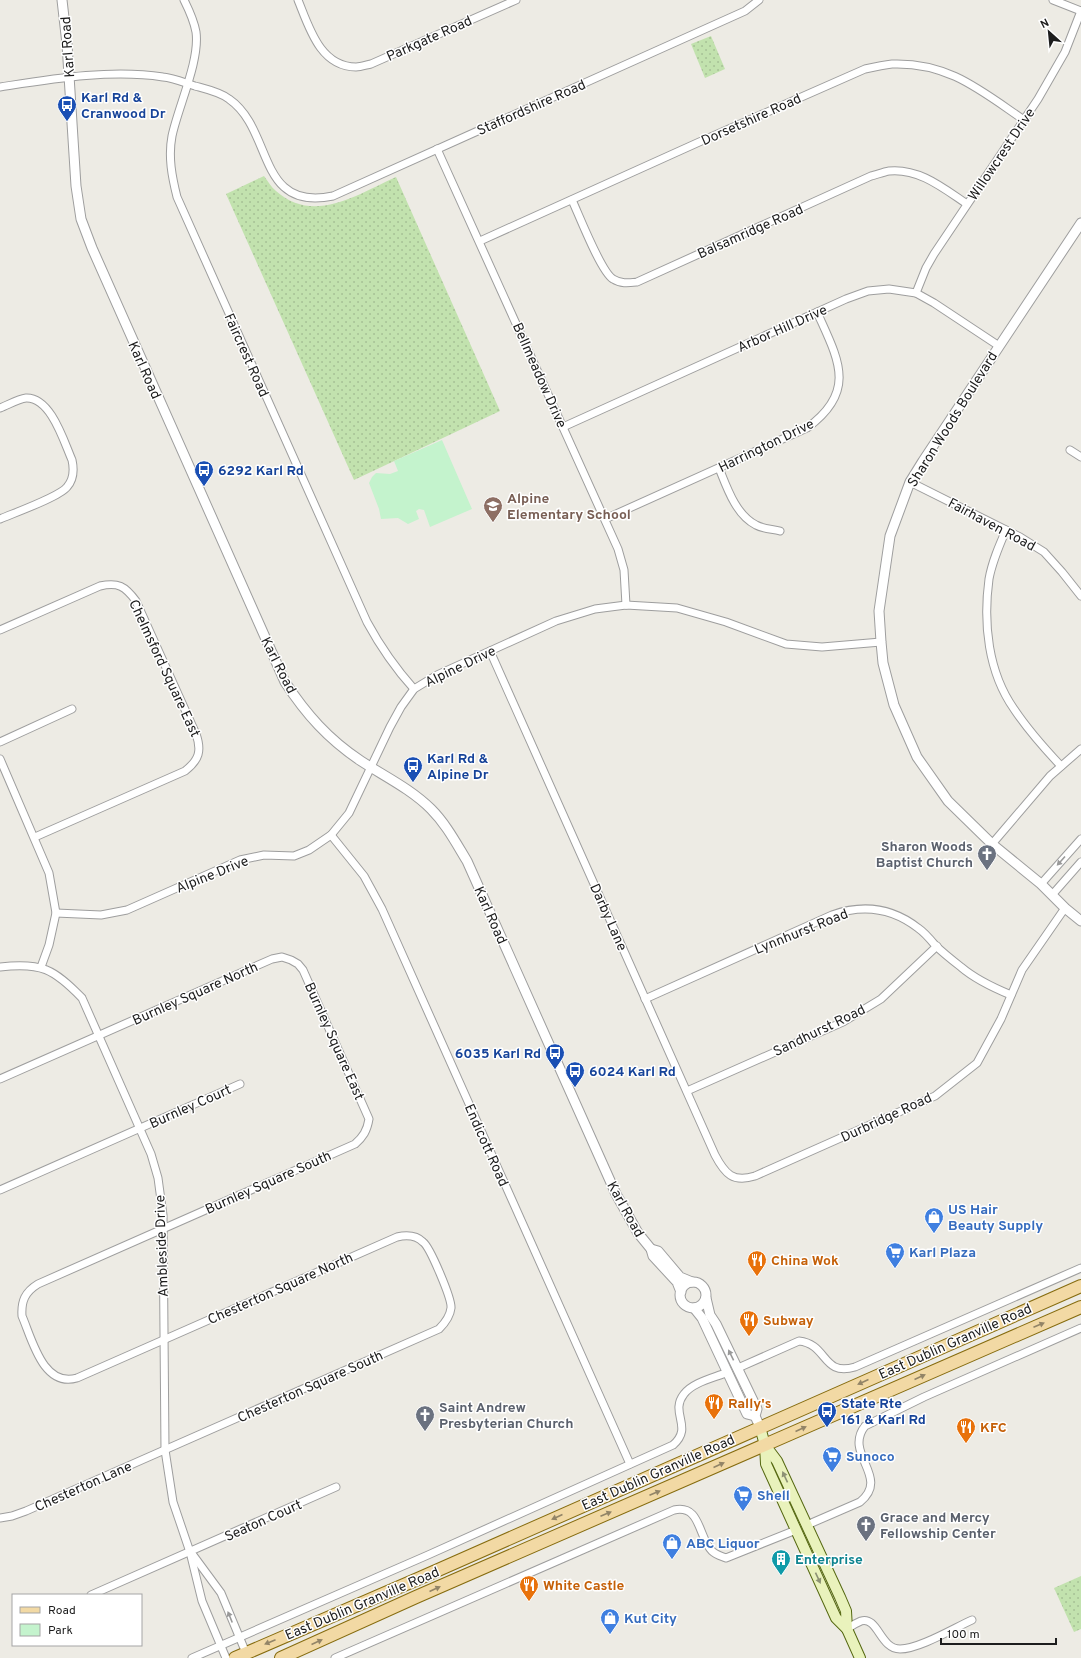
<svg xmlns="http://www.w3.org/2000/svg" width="1081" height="1658" viewBox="0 0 1081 1658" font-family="Overpass,sans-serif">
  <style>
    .grass { fill: url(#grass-dots) }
    .park { fill: #c4f3cd }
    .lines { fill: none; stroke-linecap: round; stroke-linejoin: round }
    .minor-casing { stroke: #9e9e9e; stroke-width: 9 }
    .tertiary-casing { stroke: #9e9e9e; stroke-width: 11 }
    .secondary-casing { stroke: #546710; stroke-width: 12 }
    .primary-casing { stroke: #866c0f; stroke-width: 14 }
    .minor { stroke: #fff; stroke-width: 7 }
    .tertiary { stroke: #fff; stroke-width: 9 }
    .secondary { stroke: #e9f2bc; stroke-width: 10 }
    .primary { stroke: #f2d9a4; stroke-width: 12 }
    .oneway { fill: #999 }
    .oneway2 { fill: #928467 }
    .oneway3 { fill: #8d9274 }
    .labels { text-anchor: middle; stroke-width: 3; stroke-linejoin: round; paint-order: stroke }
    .street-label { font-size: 14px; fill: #1d1d1d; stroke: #fff }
    .transit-label { font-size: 14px; font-weight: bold; fill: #164399; stroke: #fff; text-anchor: start }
    .education-label { font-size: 14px; font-weight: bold; fill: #785e54; stroke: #fff; text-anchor: start }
    .worship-label { font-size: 14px; font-weight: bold; fill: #5b616d; stroke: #fff; text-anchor: start }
    .shop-label { font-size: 14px; font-weight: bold; fill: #366cbe; stroke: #fff; text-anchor: start }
    .food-label { font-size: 14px; font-weight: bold; fill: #c56008; stroke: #fff; text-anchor: start }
    .culture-label { font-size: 14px; font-weight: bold; fill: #0d838f; stroke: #fff; text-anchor: start }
  </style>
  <defs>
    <pattern id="grass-dots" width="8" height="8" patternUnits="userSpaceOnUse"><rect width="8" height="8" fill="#c2e2ae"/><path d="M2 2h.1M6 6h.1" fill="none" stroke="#a6c195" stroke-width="1.8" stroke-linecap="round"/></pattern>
  </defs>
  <rect width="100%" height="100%" fill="#edebe4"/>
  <g class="grass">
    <path d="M711,36L725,69L705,78L691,44Z"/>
    <path d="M264,176C268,181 271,187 276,191C314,225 358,194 396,177L500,411L354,480L226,194Z"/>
    <path d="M1081,1576V1629L1074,1632L1054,1588Z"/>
  </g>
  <path class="park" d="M442,440L472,509L430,527L424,510L419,509L416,511L419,519L408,524L398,518L381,519L379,509L369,483L372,477L376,473L390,474L398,471L394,461Z"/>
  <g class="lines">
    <defs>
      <g id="minor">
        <path d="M184,0C189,10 194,21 196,32C200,61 178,107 172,136C168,157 172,177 177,197L367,622C380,646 396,669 414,689"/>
        <path d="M298,0C309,27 320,67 356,67C361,67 366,65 371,64L516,0"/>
        <path d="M1053,0L1081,11"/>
        <path d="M0,87C52,79 110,69 163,77C174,78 185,83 195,86C206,89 220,92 229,99C274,130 256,212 333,196L745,11L759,0"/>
        <path d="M437,149L618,549L624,570L626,605"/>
        <path d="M572,200C579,215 601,272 613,279C621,284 628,283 637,282L871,176C876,175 883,172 889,171C919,168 943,188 967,204"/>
        <path d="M480,241L697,143L865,69C874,67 883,65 892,64C948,62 980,90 1024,120"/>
        <path d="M916,293L926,268L934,254L1038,99L1065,52L1081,11"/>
        <path d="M0,408C8,405 18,399 26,398C51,397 64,442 72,460C74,469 74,479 67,487C59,497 14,513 0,519"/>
        <path d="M563,427L846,299L868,291L889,289L916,293L934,303L999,346"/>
        <path d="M1070,450L1081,457"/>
        <path d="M719,468C727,488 736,515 756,525C763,529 773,529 780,531"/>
        <path d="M910,482L1020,537L1044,552L1062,572L1081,596"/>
        <path d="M605,519L807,428C858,391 838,359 817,312"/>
        <path d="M1006,530C999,546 992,562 989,579C983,623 988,672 1014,709C1028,730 1044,748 1061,766"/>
        <path d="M0,630L100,586C118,582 125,586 136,601L196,734C202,751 199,760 185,771L35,837"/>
        <path d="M490,651L715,1155C725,1174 733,1183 755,1176L935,1096L977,1063L1001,1019L1022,970L1065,908"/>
        <path d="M0,742L72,709"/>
        <path d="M0,759L49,873L56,913L49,945L41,967"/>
        <path d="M331,835L364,876L382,909L630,1464"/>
        <path d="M992,844L1050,776L1081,749"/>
        <path d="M1041,884L1081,839"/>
        <path d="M1052,895L1081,862"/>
        <path d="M56,913L101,915L127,910L240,860L264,855L294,856L309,850L331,835L349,813L390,727L401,707L414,689L437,675L556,621L595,609L626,605L677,608L726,622L786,644L822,647L881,642"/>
        <path d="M0,967C41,962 54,969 82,998L151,1154L158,1178L163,1215L165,1450L173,1502L190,1552L202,1601L226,1658"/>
        <path d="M645,999L832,915C863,904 891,907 918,928C924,932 930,939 935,945C943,953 952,960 961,967C975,979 994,988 1011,995"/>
        <path d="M0,1079L272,959L282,957L291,960L298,964L303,970L369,1119C367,1131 363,1137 355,1144L38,1284C25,1292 21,1301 22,1316C32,1339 43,1388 77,1378L397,1237C406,1235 416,1235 423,1242C430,1247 452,1299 451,1308C450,1317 445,1323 439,1329L26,1511L12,1516L0,1518"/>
        <path d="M687,1091L843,1022L881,999L937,946"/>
        <path d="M0,1190L240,1084"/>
        <path d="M738,1368L799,1341C828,1344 822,1377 855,1367L1081,1268"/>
        <path d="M807,1525L860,1502C891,1477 843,1454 865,1426L924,1397L1081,1328"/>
        <path d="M193,1555L221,1593L246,1653L245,1657"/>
        <path d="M91,1595L336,1487"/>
        <path d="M847,1629C851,1626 856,1623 861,1621C878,1616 880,1649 900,1649C919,1649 954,1628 972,1620"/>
        <path d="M192,1658L428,1555L673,1445C694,1427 669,1413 684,1394C693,1382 714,1378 728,1372"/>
        <path d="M335,1658L674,1510C701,1504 698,1537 712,1551C716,1555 721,1556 726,1558L796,1530"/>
      </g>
      <g id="tertiary">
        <path d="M62,0L67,44L76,186L81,219L92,248L285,682C306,714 328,739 361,761C384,776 411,789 431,809C446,824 456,843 467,861L616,1194L638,1233L651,1249L653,1256L677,1282L681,1292"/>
        <path d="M1081,223L923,461L910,482L890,536L879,611L881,642L883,663L894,705L917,757L948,801L992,844L1041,884L1065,908L1081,921"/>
        <path d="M651,1249L658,1251L680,1277L692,1282"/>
        <circle cx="693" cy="1295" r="13"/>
        <path d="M706,1298L710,1315L716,1324L757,1409L755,1416L760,1427"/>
        <path d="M694,1308L702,1318L747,1414L755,1416"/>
      </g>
      <g id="secondary">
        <path d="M760,1427L765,1445L766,1464L836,1618L847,1629L860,1658"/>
        <path d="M765,1445L777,1461L840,1597L846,1611L847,1629"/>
      </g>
      <g id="primary">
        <path d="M235,1658L420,1578L1081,1286"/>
        <path d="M281,1658L416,1597L1081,1307"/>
      </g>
    </defs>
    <use href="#minor" class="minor-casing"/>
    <use href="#tertiary" class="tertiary-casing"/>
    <use href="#secondary" class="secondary-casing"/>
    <use href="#primary" class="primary-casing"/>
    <use href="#minor" class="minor"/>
    <use href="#tertiary" class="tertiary"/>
    <use href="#secondary" class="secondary"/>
    <use href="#primary" class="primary"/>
  </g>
  <defs><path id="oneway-solid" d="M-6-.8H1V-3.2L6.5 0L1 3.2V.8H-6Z"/></defs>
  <g class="oneway">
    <use href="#oneway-solid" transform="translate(1061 861) rotate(132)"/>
    <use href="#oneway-solid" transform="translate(731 1355) rotate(-116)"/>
    <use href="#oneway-solid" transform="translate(230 1617) rotate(-112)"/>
  </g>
  <g class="oneway2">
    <use href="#oneway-solid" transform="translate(1039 1325) rotate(-23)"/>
    <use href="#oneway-solid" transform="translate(920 1377) rotate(-24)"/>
    <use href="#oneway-solid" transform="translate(863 1382) rotate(156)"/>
    <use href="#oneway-solid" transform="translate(801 1429) rotate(-24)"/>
    <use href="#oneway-solid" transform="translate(719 1465) rotate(-24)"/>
    <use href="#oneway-solid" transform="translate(655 1493) rotate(-23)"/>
    <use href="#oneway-solid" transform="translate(606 1514) rotate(-23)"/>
    <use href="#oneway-solid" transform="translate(557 1517) rotate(156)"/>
    <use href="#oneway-solid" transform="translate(435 1589) rotate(-24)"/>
    <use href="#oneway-solid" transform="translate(270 1642) rotate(157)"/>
    <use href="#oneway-solid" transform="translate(317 1642) rotate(-24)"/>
  </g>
  <g class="oneway3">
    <use href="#oneway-solid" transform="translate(785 1477) rotate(-115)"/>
    <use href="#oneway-solid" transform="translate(818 1578) rotate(65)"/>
  </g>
  <defs>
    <symbol id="bus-pin" viewBox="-11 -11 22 30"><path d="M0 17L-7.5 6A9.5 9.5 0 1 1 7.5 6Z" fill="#1a4fb4" stroke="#fff"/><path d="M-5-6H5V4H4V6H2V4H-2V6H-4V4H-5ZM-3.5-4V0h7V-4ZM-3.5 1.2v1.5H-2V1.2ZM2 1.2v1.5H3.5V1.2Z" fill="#fff"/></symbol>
    <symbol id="school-pin" viewBox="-11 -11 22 30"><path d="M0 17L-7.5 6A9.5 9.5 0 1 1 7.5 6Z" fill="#8d6e63" stroke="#fff"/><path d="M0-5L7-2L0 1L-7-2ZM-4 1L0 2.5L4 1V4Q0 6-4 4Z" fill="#fff"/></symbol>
    <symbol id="church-pin" viewBox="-11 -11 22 30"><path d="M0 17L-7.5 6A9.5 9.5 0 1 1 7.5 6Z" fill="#6b7280" stroke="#fff"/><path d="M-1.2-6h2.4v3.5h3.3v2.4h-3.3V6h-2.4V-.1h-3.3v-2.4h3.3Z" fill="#fff"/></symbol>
    <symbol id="shop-pin" viewBox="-11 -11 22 30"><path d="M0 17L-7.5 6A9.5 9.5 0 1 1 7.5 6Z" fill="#3f7fe0" stroke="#fff"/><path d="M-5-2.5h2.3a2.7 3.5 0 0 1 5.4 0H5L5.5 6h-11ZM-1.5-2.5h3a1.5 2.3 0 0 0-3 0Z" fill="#fff"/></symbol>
    <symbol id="supermarket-pin" viewBox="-11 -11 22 30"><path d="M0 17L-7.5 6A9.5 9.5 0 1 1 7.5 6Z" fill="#3f7fe0" stroke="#fff"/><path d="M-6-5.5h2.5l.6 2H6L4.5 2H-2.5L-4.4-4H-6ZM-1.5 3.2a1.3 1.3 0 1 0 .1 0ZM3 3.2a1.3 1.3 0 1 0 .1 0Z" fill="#fff"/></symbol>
    <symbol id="restaurant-pin" viewBox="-11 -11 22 30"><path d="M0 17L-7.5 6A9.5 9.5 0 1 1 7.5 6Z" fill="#e8710a" stroke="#fff"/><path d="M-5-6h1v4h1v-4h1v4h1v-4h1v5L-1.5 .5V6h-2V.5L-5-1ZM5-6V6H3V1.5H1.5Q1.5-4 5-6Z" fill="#fff"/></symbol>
    <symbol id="building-pin" viewBox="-11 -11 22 30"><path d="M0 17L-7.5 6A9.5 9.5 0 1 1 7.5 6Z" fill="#0f9aa8" stroke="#fff"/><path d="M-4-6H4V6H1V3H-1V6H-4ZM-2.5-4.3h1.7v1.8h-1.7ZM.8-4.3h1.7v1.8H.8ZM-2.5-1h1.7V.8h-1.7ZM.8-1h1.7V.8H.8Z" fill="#fff"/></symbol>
  </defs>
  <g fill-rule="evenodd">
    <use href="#bus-pin" x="56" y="94" width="22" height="30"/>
    <use href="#bus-pin" x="193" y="459" width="22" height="30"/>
    <use href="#school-pin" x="482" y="495" width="22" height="30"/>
    <use href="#bus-pin" x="402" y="755" width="22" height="30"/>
    <use href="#church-pin" x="976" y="843" width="22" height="30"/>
    <use href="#bus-pin" x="544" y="1042" width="22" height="30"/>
    <use href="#bus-pin" x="564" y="1060" width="22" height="30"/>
    <use href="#shop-pin" x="923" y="1206" width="22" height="30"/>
    <use href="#supermarket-pin" x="884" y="1241" width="22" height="30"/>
    <use href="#restaurant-pin" x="746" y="1249" width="22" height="30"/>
    <use href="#restaurant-pin" x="738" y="1309" width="22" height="30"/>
    <use href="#restaurant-pin" x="703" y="1392" width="22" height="30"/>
    <use href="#bus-pin" x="816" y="1400" width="22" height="30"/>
    <use href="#church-pin" x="414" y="1404" width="22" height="30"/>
    <use href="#restaurant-pin" x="955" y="1416" width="22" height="30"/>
    <use href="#supermarket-pin" x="821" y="1445" width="22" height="30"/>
    <use href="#supermarket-pin" x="732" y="1484" width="22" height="30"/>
    <use href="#church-pin" x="855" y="1514" width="22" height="30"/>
    <use href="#shop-pin" x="661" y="1532" width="22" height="30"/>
    <use href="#building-pin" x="770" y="1548" width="22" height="30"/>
    <use href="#restaurant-pin" x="518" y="1574" width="22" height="30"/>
    <use href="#shop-pin" x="599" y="1607" width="22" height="30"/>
  </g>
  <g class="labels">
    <g class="street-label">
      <text transform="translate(429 38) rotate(-24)" y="5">Parkgate Road</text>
      <text transform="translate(67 47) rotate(-94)" y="5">Karl Road</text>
      <text transform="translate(531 107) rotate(-24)" y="5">Staffordshire Road</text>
      <text transform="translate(751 119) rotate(-24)" y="5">Dorsetshire Road</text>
      <text transform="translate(1001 154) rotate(-56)" y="5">Willowcrest Drive</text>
      <text transform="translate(750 231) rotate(-24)" y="5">Balsamridge Road</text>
      <text transform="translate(782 328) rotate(-24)" y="5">Arbor Hill Drive</text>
      <text transform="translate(247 355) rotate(66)" y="5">Faircrest Road</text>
      <text transform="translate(145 370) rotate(66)" y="5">Karl Road</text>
      <text transform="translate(540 375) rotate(66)" y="5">Bellmeadow Drive</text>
      <text transform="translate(952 419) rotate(-58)" y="5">Sharon Woods Boulevard</text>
      <text transform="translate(766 445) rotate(-26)" y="5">Harrington Drive</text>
      <text transform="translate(992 524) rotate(28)" y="5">Fairhaven Road</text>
      <text transform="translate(279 665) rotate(63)" y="5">Karl Road</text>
      <text transform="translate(460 666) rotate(-26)" y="5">Alpine Drive</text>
      <text transform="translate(165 668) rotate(65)" y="5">Chelmsford Square East</text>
      <text transform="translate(212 874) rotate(-22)" y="5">Alpine Drive</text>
      <text transform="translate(491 915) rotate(66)" y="5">Karl Road</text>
      <text transform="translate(609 917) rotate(66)" y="5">Darby Lane</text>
      <text transform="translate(801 931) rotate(-22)" y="5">Lynnhurst Road</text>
      <text transform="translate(195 993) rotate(-24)" y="5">Burnley Square North</text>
      <text transform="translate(819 1030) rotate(-26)" y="5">Sandhurst Road</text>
      <text transform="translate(335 1041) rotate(66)" y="5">Burnley Square East</text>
      <text transform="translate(190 1106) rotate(-24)" y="5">Burnley Court</text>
      <text transform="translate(886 1117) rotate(-25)" y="5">Durbridge Road</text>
      <text transform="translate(487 1145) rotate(66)" y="5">Endicott Road</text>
      <text transform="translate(268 1182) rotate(-24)" y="5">Burnley Square South</text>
      <text transform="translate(626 1209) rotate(61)" y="5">Karl Road</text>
      <text transform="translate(161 1246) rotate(-92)" y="5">Ambleside Drive</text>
      <text transform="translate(280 1288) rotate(-24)" y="5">Chesterton Square North</text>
      <text transform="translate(955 1341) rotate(-24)" y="5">East Dublin Granville Road</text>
      <text transform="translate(310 1386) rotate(-24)" y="5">Chesterton Square South</text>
      <text transform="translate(658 1472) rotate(-24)" y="5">East Dublin Granville Road</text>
      <text transform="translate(83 1486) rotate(-24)" y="5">Chesterton Lane</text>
      <text transform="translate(263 1520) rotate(-24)" y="5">Seaton Court</text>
      <text transform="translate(362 1603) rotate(-23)" y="5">East Dublin Granville Road</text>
    </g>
    <g class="transit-label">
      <text x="81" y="102">Karl Rd &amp;<tspan x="81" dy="16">Cranwood Dr</tspan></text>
      <text x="218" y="475">6292 Karl Rd</text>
      <text x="427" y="763">Karl Rd &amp;<tspan x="427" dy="16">Alpine Dr</tspan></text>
      <text x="541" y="1058" text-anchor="end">6035 Karl Rd</text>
      <text x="589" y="1076">6024 Karl Rd</text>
      <text x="841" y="1408">State Rte<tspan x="841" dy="16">161 &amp; Karl Rd</tspan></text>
    </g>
    <g class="education-label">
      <text x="507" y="503">Alpine<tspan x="507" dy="16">Elementary School</tspan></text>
    </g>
    <g class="worship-label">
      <text x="973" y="851" text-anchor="end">Sharon Woods<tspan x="973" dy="16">Baptist Church</tspan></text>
      <text x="439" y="1412">Saint Andrew<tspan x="439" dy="16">Presbyterian Church</tspan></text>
      <text x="880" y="1522">Grace and Mercy<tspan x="880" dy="16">Fellowship Center</tspan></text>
    </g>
    <g class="shop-label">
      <text x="948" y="1214">US Hair<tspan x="948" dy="16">Beauty Supply</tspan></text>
      <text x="909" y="1257">Karl Plaza</text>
      <text x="846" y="1461">Sunoco</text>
      <text x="757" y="1500">Shell</text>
      <text x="686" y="1548">ABC Liquor</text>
      <text x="624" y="1623">Kut City</text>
    </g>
    <g class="food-label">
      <text x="771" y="1265">China Wok</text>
      <text x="763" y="1325">Subway</text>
      <text x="728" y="1408">Rally's</text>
      <text x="980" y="1432">KFC</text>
      <text x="543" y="1590">White Castle</text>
    </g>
    <g class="culture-label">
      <text x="795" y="1564">Enterprise</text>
    </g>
  </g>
  <rect x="12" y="1594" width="130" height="52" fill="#ffffff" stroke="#a5a5a5"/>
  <rect x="20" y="1607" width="20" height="6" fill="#f2d9a4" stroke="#a5a5a5"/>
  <text x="48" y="1614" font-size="12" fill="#1d1d1d">Road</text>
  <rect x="20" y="1624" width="20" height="12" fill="#c4f3cd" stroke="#a5a5a5"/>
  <text x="48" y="1634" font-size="12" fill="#1d1d1d">Park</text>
  <g transform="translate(1049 32) rotate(333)" stroke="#ffffff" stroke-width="3" paint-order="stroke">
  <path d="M0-3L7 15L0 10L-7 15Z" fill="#1d1d1d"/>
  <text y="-6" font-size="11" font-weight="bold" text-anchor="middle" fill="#1d1d1d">N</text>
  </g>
  <path d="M941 1638v6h115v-6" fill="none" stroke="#1d1d1d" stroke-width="2"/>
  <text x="947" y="1638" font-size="12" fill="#1d1d1d" stroke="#ffffff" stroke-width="3" paint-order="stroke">100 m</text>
</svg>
